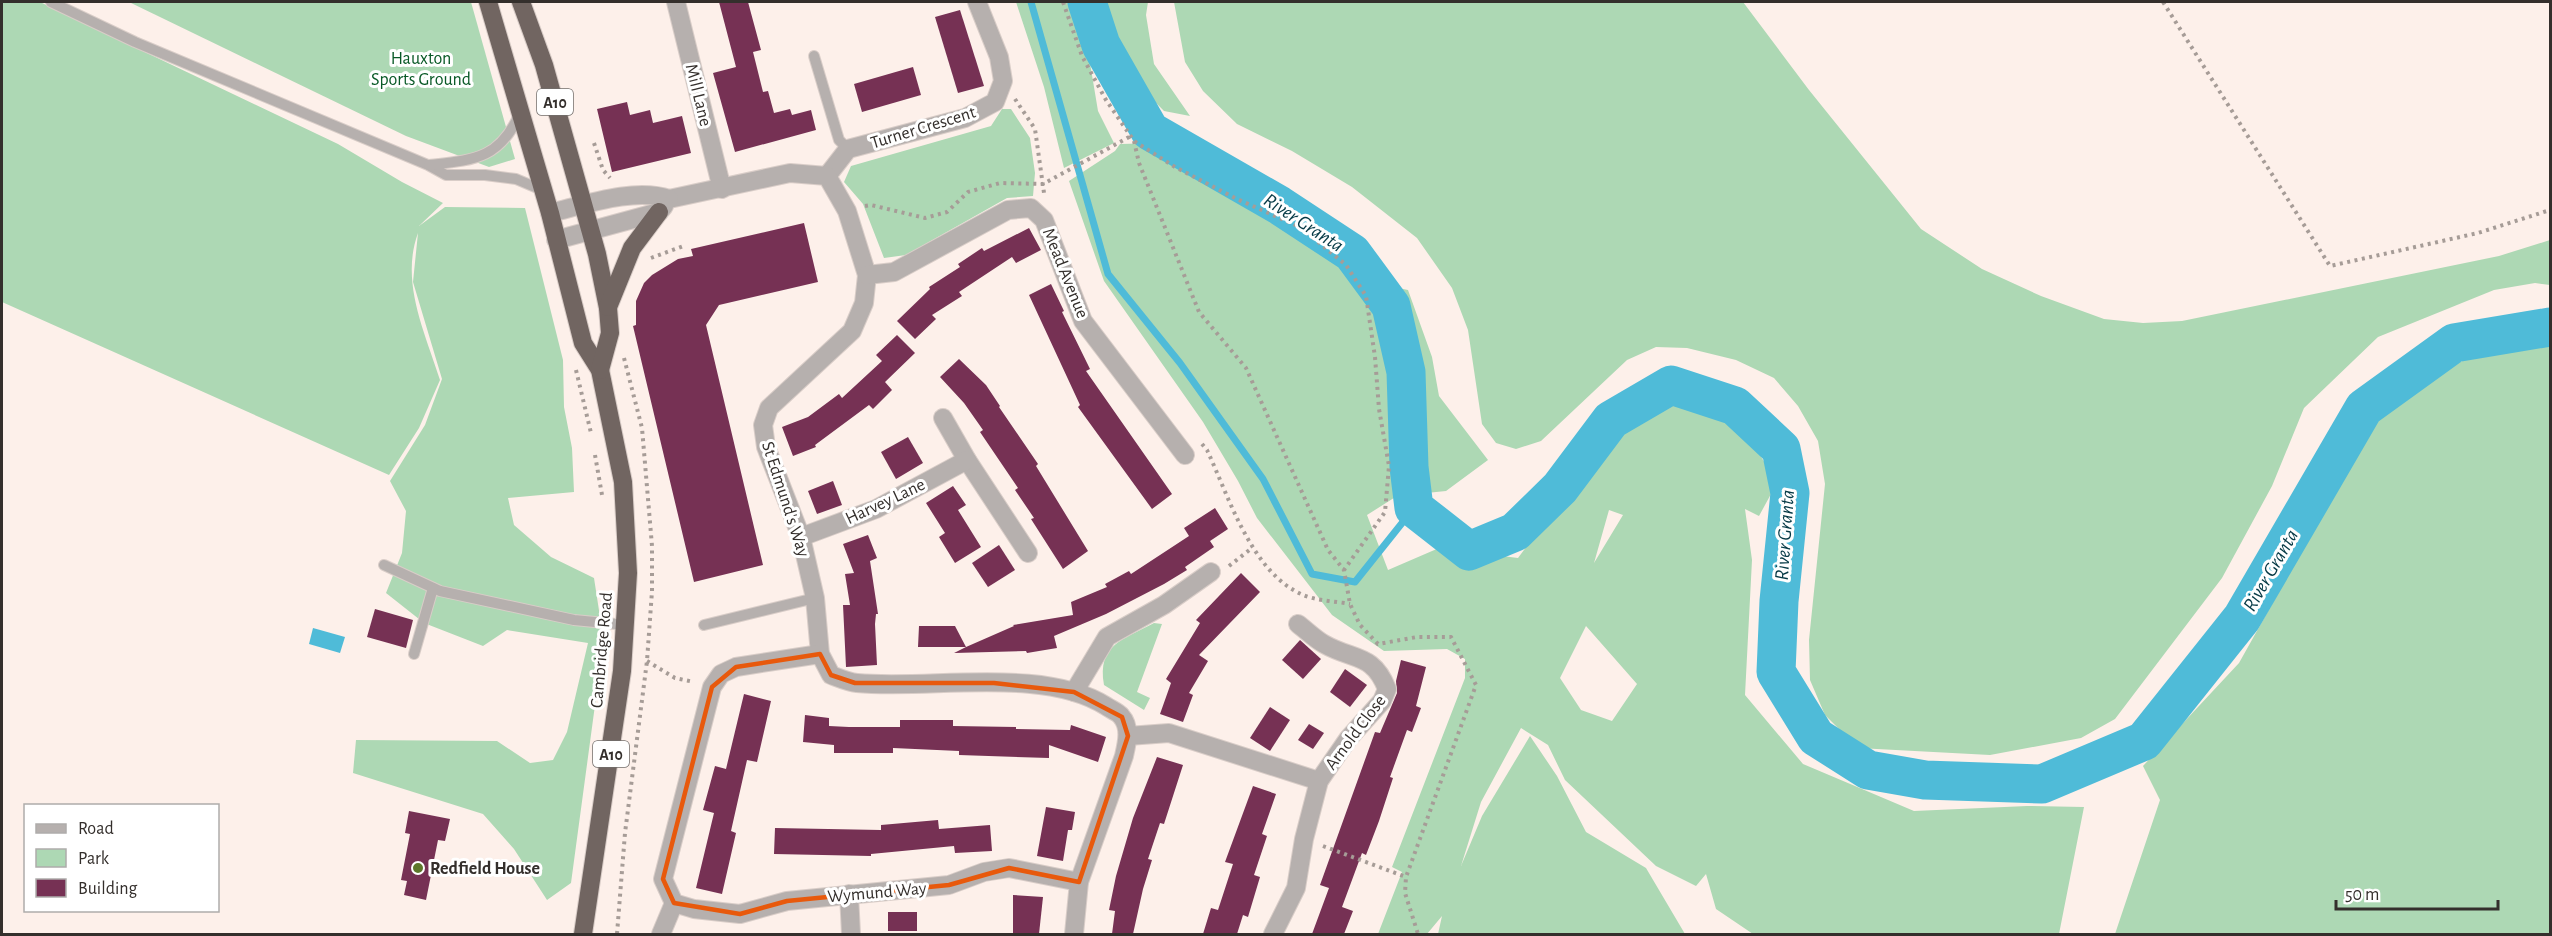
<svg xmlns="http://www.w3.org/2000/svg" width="2552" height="936" viewBox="0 0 2552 936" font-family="'Alegreya Sans',sans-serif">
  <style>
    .green { fill: #add8b4; fill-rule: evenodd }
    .water { fill: #4fbbd8 }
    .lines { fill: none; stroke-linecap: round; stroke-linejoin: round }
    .stream { stroke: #4fbbd8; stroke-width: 7 }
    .river { stroke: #4fbbd8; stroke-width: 39 }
    .building { fill: #763154 }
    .lane-casing { stroke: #d9cdc8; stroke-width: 12 }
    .street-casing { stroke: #d9cdc8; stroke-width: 20 }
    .highway-casing { stroke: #d9cdc8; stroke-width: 20 }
    .path { stroke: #a69c97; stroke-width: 4; stroke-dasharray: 3 4.5; stroke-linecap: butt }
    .lane { stroke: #b6b0ae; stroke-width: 10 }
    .street { stroke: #b6b0ae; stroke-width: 18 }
    .highway { stroke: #716561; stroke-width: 18 }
    .marked { fill: none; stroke: #e8590c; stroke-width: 4.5; stroke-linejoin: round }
    .poi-dot { fill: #5d772b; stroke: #fff; stroke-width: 2 }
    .labels { text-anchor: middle; stroke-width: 6; stroke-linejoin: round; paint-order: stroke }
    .shield { fill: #fff; stroke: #716d6b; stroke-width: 1.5 }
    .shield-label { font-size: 16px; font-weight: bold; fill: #342f2c }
    .park-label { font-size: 18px; fill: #085926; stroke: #fff }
    .street-label { font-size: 18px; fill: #342f2c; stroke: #fff }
    .poi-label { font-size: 18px; font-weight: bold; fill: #342f2c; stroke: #fff; text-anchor: start }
    .water-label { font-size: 20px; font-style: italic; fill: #053945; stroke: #fff }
  </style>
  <rect width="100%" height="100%" fill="#fdf0ea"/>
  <g class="green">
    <path d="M2,2H40L338,144L402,182L443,203L419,226L445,207L525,208L563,360L564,407L572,448L574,492L508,498L514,525L551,557L594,578L602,630L600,668L571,883L547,900L514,849L483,814L353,773L356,740L497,741L530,763L553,760L567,732L588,643L507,630L483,646L424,623L386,593L402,553L406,511L390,481L425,425L442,379L413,282L418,233C400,282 425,332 440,380L419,428L389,475L2,302Z"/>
    <path d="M129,2H471L515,159L489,167L406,136Z"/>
    <path d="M1016,2H1148L1146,15L1154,64L1190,116L1164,111L1116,62L1088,51L1098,111L1114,143L1064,168L1044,87Z"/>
    <path d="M1174,2H1743L1809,90L1921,229L1982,269L2041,296L2104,319L2143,323L2182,321L2499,256L2550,240V285L2535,283L2494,290L2378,337L2304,408L2272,486L2222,578L2115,719L2081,738L1990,755L1858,748L1825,715L1810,680L1809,640L1825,484L1818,441L1798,406L1774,378L1736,360L1687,348L1656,347L1627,360L1541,441L1516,449L1496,443L1482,424L1468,330L1452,288L1417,238L1352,187L1292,151L1237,124L1203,91L1185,62Z"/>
    <path d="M1002,109H1011L1030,138L1035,173L1033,196L1007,198L906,255L884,258L863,204L844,182L851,166L991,126Z"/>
    <path d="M1159,143L1304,227L1370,282L1408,290L1432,357L1439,396L1488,460L1446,491L1397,496L1367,515L1388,570L1439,548L1518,558L1602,444L1637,414L1665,399L1740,422L1777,483L1759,516L1745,509L1752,560L1745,695L1803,764L1914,811L2027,806L2084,807L2059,934H1753L1716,909L1706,874L1696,886L1656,866L1565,780L1548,745L1521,728L1481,802L1461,866L1482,816L1530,736L1557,776L1586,832L1646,868L1685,934H1438L1442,916L1427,934H1378L1402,872L1392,867L1465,678V659L1447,649L1384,651L1332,615L1257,518L1238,481L1203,422L1104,281L1069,181L1115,151L1120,144ZM1609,510L1623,515L1594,563ZM1586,626L1637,684L1612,721L1581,710L1560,678Z"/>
    <path d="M2535,338L2550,340V934H2115L2160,800L2143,766L2239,663L2379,413L2447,366Z"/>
    <path d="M1154,623L1162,624L1137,692L1150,698L1144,710L1104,685C1097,644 1123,640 1154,623Z"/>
  </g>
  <path class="water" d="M313,628L345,637L340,653L309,644Z"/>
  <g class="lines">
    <path class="stream" d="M1031,2L1108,274L1180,363L1263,479L1312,574L1355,582L1414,508"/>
    <path class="river" d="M1087,2L1101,45L1150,131L1279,205L1352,253L1391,306L1406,372L1409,467L1414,508L1469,551L1515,532L1560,488L1611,420L1671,385L1735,406L1781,449L1790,493L1779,601L1776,672L1816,737L1868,770L1925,780L2042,784L2144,741L2242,618L2364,408L2454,343L2550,327"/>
  </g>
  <g class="building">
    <path d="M719,2H748L761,50L753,52L763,92L768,91L774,113L790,109L792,115L811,110L816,130L735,152L713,73L736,67Z"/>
    <path d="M960,10L984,86L958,93L935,17Z"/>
    <path d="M913,67L921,95L862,112L854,84Z"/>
    <path d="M627,102L630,115L650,110L653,123L682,116L691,153L612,172L597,109Z"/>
    <path d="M804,223L818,282L719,305L706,325L763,565L694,582L633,326L636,325V301L644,283L652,275L678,259L693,256L691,249Z"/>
    <path d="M1029,228L1041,250L1016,263L1012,257L959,292L962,296L932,315L936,319L915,339L897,321L930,289L929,287L960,267L958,264L982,248L984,251Z"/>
    <path d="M1051,284L1064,311L1062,312L1090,369L1086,371L1172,494L1152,509L1078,407L1080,405L1029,295Z"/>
    <path d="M897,335L915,353L885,382L892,390L873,409L869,405L815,445L816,447L793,456L782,427L808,417L839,394L842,398L882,361L876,355Z"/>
    <path d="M959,359L986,385L1000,406L999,407L1038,464L1036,466L1088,551L1063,569L1031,519L1034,518L1015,490L1018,488L980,432L983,430L964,403L940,377Z"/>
    <path d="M908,437L923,463L896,479L881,452Z"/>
    <path d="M833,481L842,505L817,514L808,491Z"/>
    <path d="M953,486L966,505L958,510L981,547L955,563L939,537L945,533L926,503Z"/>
    <path d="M1215,508L1228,529L1210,541L1214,547L1185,567L1187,570L1164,584L1106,614L1054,636L1057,648L1027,653L1026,651L954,653L966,647H918L919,626H955L966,647L1014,626L1013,625L1073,615L1071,602L1107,587L1105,584L1129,571L1131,574L1189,536L1184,528Z"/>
    <path d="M868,535L877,558L870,561L878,614H876L875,624L877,665L846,667L843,605H850L845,574L854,573L843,544Z"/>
    <path d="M999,545L1015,570L988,587L972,563Z"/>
    <path d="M1241,573L1260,592L1199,655L1208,661L1189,693L1193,695L1183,722L1160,714L1171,683L1166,679L1200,623L1196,620Z"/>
    <path d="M375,609L413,620L406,648L367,637Z"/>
    <path d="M1300,640L1321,659L1303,679L1282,660Z"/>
    <path d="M1401,660L1426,667L1416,706L1421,708L1412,732L1407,730L1390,777L1393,778L1379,821L1366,855L1362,853L1342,907L1353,911L1344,934H1312L1329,888L1320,885L1375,732L1380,733L1397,693L1396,681Z"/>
    <path d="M1345,669L1367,685L1350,707L1330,692Z"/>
    <path d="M744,694L771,701L757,762L747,760L731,831L736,833L722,894L696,888L714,813L703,810L715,766L726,769Z"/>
    <path d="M1270,707L1290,720L1270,751L1250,738Z"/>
    <path d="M805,715L829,718V726L849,727H900V720H953V726L1016,727V729L1070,730L1071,725L1106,737L1098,762L1049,745V758L959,755V751L893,748V753H834V745L803,742Z"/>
    <path d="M1309,724L1324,733L1313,749L1298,740Z"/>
    <path d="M1157,757L1183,765L1164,824L1160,823L1148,859L1152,860L1143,889L1133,934H1112L1115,911L1109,910L1116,876L1133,818Z"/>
    <path d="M1253,786L1276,794L1262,834L1267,836L1254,875L1260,877L1248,917L1243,915L1237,934H1203L1211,908L1218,910L1233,864L1225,862Z"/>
    <path d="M1046,807L1075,812L1072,830H1068L1063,861L1037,856Z"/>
    <path d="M409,811L450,819L445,841L438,840L426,900L404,895L407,881L401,880L410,834L405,833Z"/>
    <path d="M938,820L939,829L990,825L992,851L955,853L954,846L871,854V856L774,854L775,828L881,830V825Z"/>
    <path d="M1013,895L1043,897L1039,934H1013Z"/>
    <rect x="888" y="912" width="29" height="19"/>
  </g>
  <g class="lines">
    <defs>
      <g id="lane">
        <path d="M51,2L135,42L428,165L446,175H485L516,179L542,190"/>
        <path d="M814,56L839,140L848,149"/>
        <path d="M429,165C474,160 500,159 520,113"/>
        <path d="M384,565L440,591L574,620L626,625"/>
        <path d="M704,625L815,598"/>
        <path d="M414,654L433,588"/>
      </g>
      <g id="street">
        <path d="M676,2L722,189"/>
        <path d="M827,176L848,149L965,118L995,102L1003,81L999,57L977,2"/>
        <path d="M669,199L790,173L827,176L847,211L867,275L864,303L852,331L769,408L763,425L766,447L801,537L815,598L820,654L831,675C839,678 848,682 857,683C930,690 1043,666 1106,706C1110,709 1118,712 1121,716C1131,727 1127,743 1124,756L1079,882L1074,934"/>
        <path d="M550,213C584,205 635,187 669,199"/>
        <path d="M556,240L659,212L664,206"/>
        <path d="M867,275L894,272L1008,210L1031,208L1044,220L1083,321L1185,455"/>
        <path d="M943,418L967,460L1028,553"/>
        <path d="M801,537L876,509L967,460"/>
        <path d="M820,654L736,667L721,674L712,687L663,879L674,903L694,909L740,914L787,901L949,885L984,872L1009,868L1079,882"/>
        <path d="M1074,692L1107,637L1164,605L1211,572"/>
        <path d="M1128,736L1169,733L1319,781"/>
        <path d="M849,894L851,934"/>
        <path d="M661,934L674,903"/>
        <path d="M1273,934L1296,888L1304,839L1319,781L1348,739L1382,701L1387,689C1373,653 1354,661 1324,644C1315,639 1306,630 1298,624"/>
      </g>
      <g id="highway">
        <path d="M488,2L550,213L583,343L600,370L623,482L628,573L622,671L583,934"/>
        <path d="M521,2L544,65L597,254L608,308L610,333L600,370"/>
        <path d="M608,307L632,248L659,212"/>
      </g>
    </defs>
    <use href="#lane" class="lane-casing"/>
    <use href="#street" class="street-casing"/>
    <use href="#highway" class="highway-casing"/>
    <g class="path">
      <path d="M1063,2L1082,56L1106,100L1134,141L1175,167L1237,199L1300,227L1346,265L1366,296L1375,357L1379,409L1389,466L1385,512L1344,570"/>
      <path d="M2163,2L2330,266L2478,233L2550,210"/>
      <path d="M1015,99L1035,129L1044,193"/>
      <path d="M1134,141L1139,163L1199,312L1246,368L1328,550L1344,570L1350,604L1360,625L1378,644L1417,637H1451L1476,685L1406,877L1405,893L1418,934"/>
      <path d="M594,143L603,170L610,178"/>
      <path d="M865,206L871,205L925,218L947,212L968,192L1000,183L1043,184L1131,136"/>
      <path d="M651,258L686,245"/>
      <path d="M576,370L591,433"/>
      <path d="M1202,444L1207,450C1229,497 1251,571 1301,594C1315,601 1335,601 1350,604"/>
      <path d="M595,455L602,495"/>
      <path d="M1229,566L1252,548"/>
      <path d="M647,661L675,678L694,682"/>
      <path d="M1323,846L1406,877"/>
      <path d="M617,934L625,833L647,661L652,591V546L642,428L624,358"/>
    </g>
    <use href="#lane" class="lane"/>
    <use href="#street" class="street"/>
    <use href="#highway" class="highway"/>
  </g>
  <path class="marked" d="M820,654L831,675L855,683H994L1074,692L1122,717L1128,736L1079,882L1009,868L949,885L787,901L740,914L674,903L663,879L712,687L736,667Z"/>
  <circle class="poi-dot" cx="418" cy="868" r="6"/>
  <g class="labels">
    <g class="shield">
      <rect x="537" y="89" width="36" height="26" rx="4.5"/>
      <rect x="593" y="741" width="36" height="26" rx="4.5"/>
    </g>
    <g class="shield-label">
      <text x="555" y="108">A10</text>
      <text x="611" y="760">A10</text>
    </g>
    <g class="park-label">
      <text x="421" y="64">Hauxton<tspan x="421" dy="21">Sports Ground</tspan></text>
    </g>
    <g class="street-label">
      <text transform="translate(699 95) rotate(76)" y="6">Mill Lane</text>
      <text transform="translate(923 127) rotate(-17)" y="6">Turner Crescent</text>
      <text transform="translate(1066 273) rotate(68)" y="6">Mead Avenue</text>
      <text transform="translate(786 499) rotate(72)" y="6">St Edmund's Way</text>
      <text transform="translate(885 501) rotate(-25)" y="6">Harvey Lane</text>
      <text transform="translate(601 650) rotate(-85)" y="6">Cambridge Road</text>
      <text transform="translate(1355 732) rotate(-53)" y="6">Arnold Close</text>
      <text transform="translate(877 892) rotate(-5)" y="6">Wymund Way</text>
    </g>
    <g class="poi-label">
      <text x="430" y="874">Redfield House</text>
    </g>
    <g class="water-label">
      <text transform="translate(1304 222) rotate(33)" y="7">River Granta</text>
      <text transform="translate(1784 535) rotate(-86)" y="7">River Granta</text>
      <text transform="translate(2270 570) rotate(-60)" y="7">River Granta</text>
    </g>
  </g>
  <rect width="2552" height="936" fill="none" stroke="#342f2c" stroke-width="6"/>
  <rect x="24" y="804" width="195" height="108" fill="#ffffff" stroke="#aeacab" stroke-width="1.5"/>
  <rect x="36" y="824" width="30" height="9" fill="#b6b0ae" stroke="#aeacab" stroke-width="1.5"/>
  <text x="78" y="834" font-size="18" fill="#342f2c">Road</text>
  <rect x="36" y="849" width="30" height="18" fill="#add8b4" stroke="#aeacab" stroke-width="1.5"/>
  <text x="78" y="864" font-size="18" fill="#342f2c">Park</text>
  <rect x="36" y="879" width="30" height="18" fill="#763154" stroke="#aeacab" stroke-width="1.5"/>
  <text x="78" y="894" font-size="18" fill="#342f2c">Building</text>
  <path d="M2336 900v9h162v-9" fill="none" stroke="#342f2c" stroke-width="3"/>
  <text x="2345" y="900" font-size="18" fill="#342f2c" stroke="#ffffff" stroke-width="4.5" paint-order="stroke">50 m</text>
</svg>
